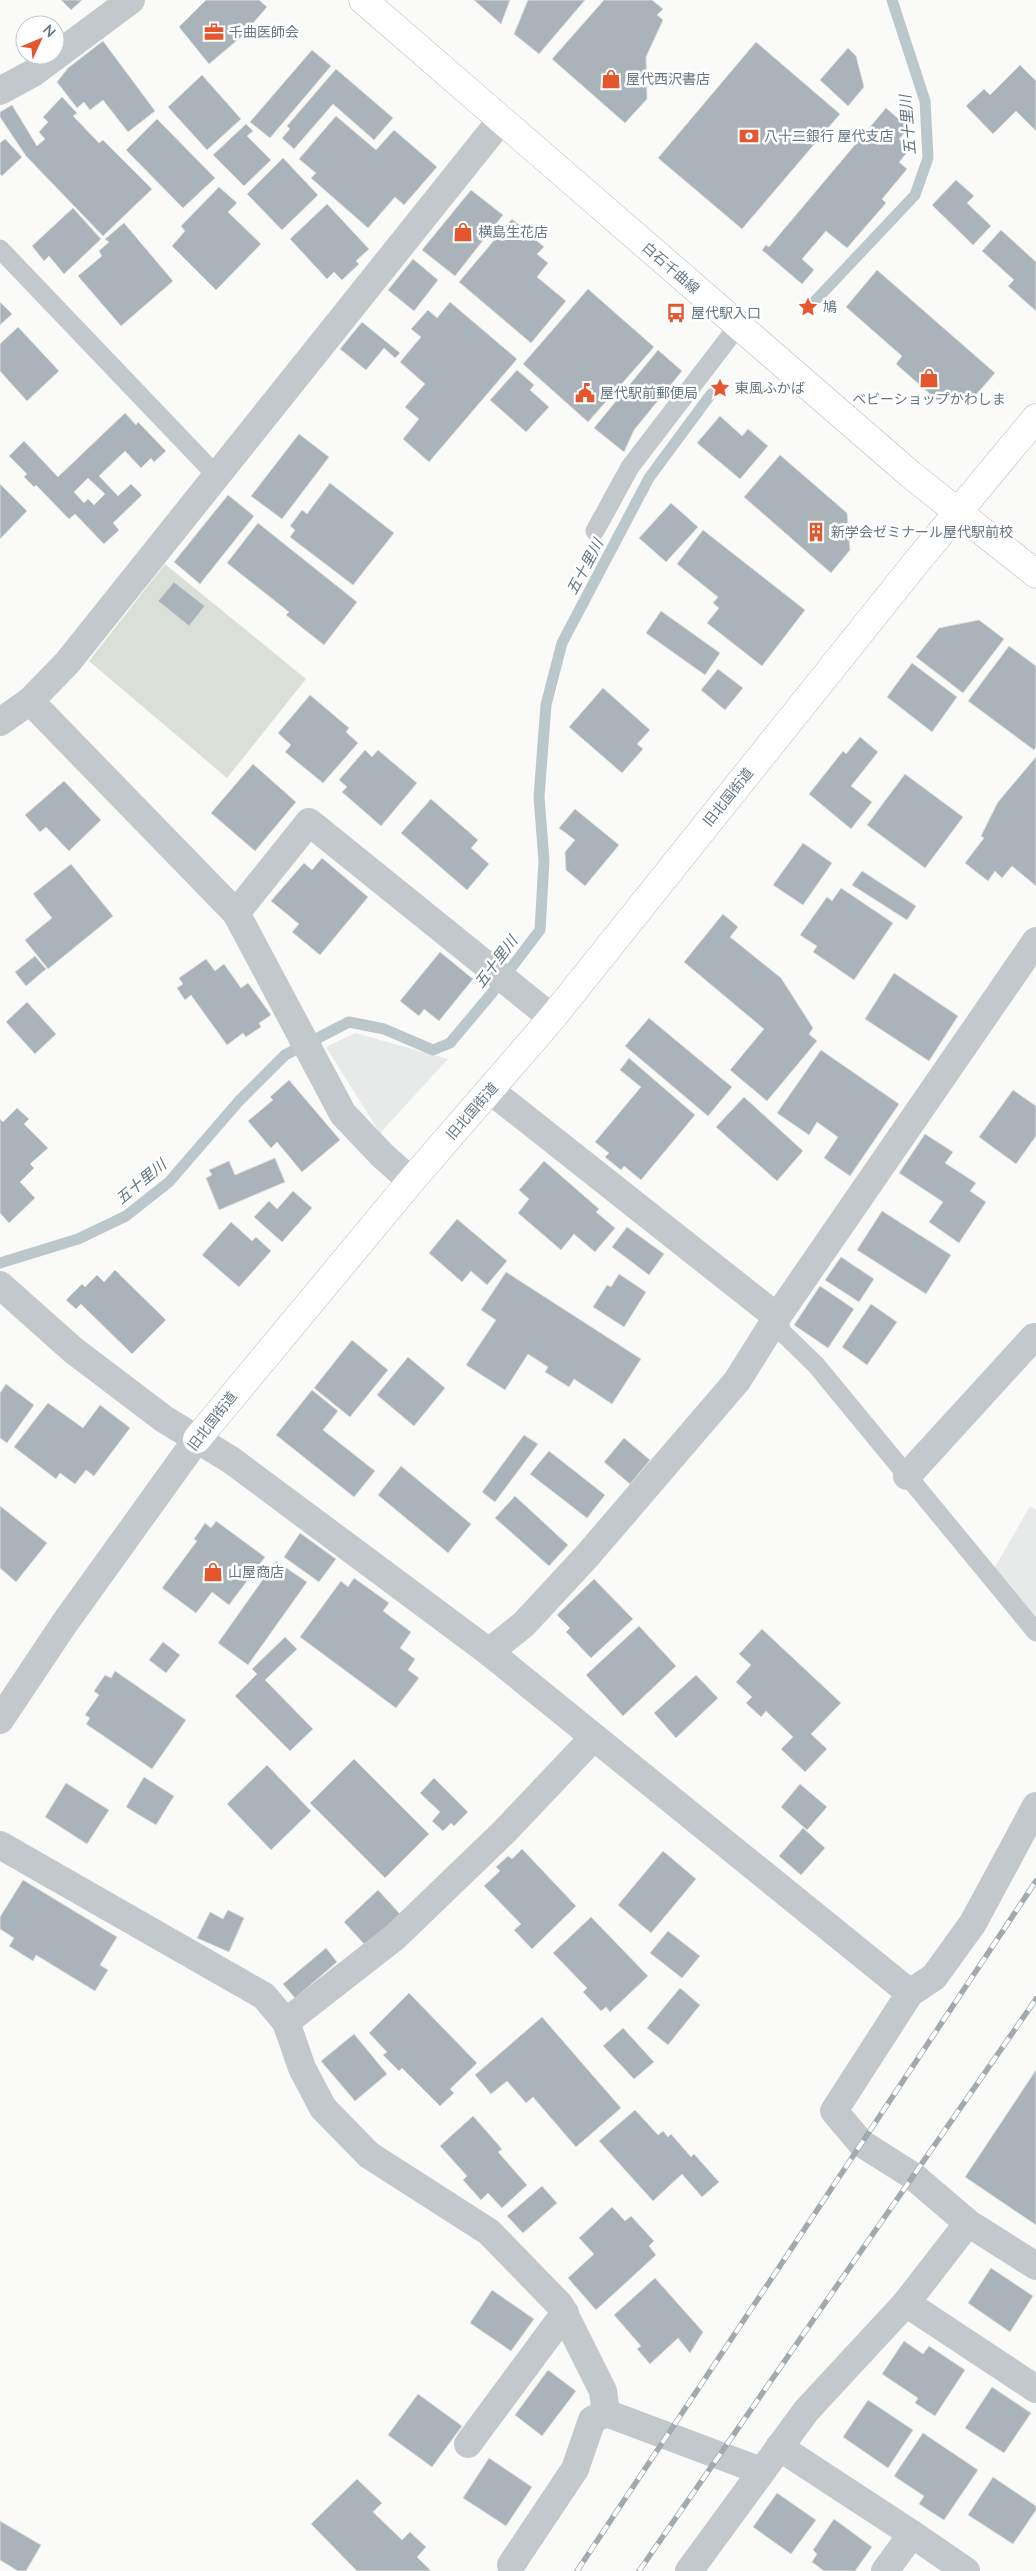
<svg xmlns="http://www.w3.org/2000/svg" width="1036" height="2571" viewBox="0 0 1036 2571" font-family="Lato,'Noto Sans JP',sans-serif">
  <style>
    .built { fill: #e8e9e9 }
    .green { fill: #dadfd7 }
    .lines { fill: none; stroke-linecap: round; stroke-linejoin: round }
    .stream { stroke: #bbc7cb; stroke-width: 11 }
    .building { fill: #aab3b9; stroke: #dcdcda; fill-rule: evenodd }
    .secondary-casing { stroke: #b3babf; stroke-width: 29 }
    .lane { stroke: #c3c8cc; stroke-width: 19 }
    .street { stroke: #c3c8cc; stroke-width: 28 }
    .secondary { stroke: #fff; stroke-width: 28 }
    .rail-casing { stroke: #a2aab0; stroke-width: 5.5 }
    .rail { stroke: #fff; stroke-width: 4; stroke-dasharray: 11; stroke-linecap: butt }
    .labels { text-anchor: middle; stroke-width: 5; stroke-linejoin: round; paint-order: stroke }
    .poi-label { font-size: 14px; fill: #657683; stroke: #fff; text-anchor: start }
    .street-label { font-size: 14px; fill: #657683; stroke: #fff }
    .water-label { font-size: 15px; font-style: italic; fill: #60757c; stroke: #fff }
  </style>
  <rect width="100%" height="100%" fill="#fafaf8"/>
  <g class="built">
    <path d="M355,1033L448,1059L380,1133L326,1047Z"/>
    <path d="M1030,1506L1036,1510V1616L994,1569Z"/>
  </g>
  <path class="green" d="M165,564L306,679L227,778L89,661Z"/>
  <g class="lines">
    <g class="stream">
      <path d="M815,301L915,195L928,158L925,101L892,0"/>
      <path d="M0,1263L78,1239L126,1216L169,1182L239,1101L285,1055L349,1022L384,1029L433,1050L450,1043L492,993L540,930L544,861L539,797L546,705L562,643L649,478L711,394"/>
    </g>
  </g>
  <g class="building">
    <path d="M61,0H82L71,10Z"/>
    <path d="M206,0H259L267,7L241,37L209,64L179,27Z"/>
    <path d="M474,0H510L501,24Z"/>
    <path d="M528,0H585L539,54L514,34Z"/>
    <path d="M604,0H652L663,9L657,15L663,20L646,57L647,99L625,123L552,59Z"/>
    <path d="M103,41L155,111L128,132L103,100L90,110L84,102L77,108L57,82L68,68Z"/>
    <path d="M756,42L840,114L742,229L658,158Z"/>
    <path d="M848,48L856,56L864,87L848,106L820,80Z"/>
    <path d="M312,50L331,66L270,138L250,122Z"/>
    <path d="M1020,65L1036,81V131L1016,111L993,134L966,106L984,89L990,95Z"/>
    <path d="M336,69L393,118L374,140L333,104L294,149L282,138L290,129L287,126Z"/>
    <path d="M202,75L241,119L207,150L168,107Z"/>
    <path d="M62,97L77,113L73,116L99,143L103,140L152,189L103,236L26,156L0,117V112L12,105L37,146L45,139L39,132L48,122L43,117Z"/>
    <path d="M886,108L909,128L899,139L910,149L899,162L907,169L882,199L886,203L847,248L826,231L802,259L814,270L802,284L762,250L766,245L769,247Z"/>
    <path d="M336,116L376,150L394,130L437,167L404,205L395,197L368,228L311,178L316,173L299,159Z"/>
    <path d="M157,119L215,178L183,208L126,150Z"/>
    <path d="M246,124L253,131L247,136L271,160L244,186L213,155Z"/>
    <path d="M5,139L22,157L2,176L0,174V143Z"/>
    <path d="M283,158L318,195L282,230L247,194Z"/>
    <path d="M956,180L974,196L967,203L991,226L973,245L932,205Z"/>
    <path d="M219,187L237,203L228,212L261,244L216,290L172,246L185,231L181,226Z"/>
    <path d="M471,190L503,215L455,276L422,250Z"/>
    <path d="M327,204L369,249L356,261L359,264L342,280L334,272L327,279L290,239Z"/>
    <path d="M73,208L101,239L64,274L49,256L44,261L32,246Z"/>
    <path d="M512,219L544,247L537,254L548,263L537,277L566,301L531,343L459,282Z"/>
    <path d="M124,223L173,281L121,326L78,276L102,256L99,251L109,242L105,239Z"/>
    <path d="M1001,230L1036,262V311L1008,286L1014,280L982,251Z"/>
    <path d="M413,259L438,280L414,311L388,290Z"/>
    <path d="M877,270L995,373L973,398L937,400L896,364L902,356L846,307Z"/>
    <path d="M588,289L654,347L588,422L523,364Z"/>
    <path d="M0,302L12,314L0,325Z"/>
    <path d="M450,302L517,359L429,462L403,439L419,419L405,407L425,384L400,362L421,337L411,329L428,310L437,318Z"/>
    <path d="M362,322L400,353L395,358L384,348L366,370L340,349Z"/>
    <path d="M18,327L59,371L27,401L0,371V344Z"/>
    <path d="M658,350L682,371L634,430L624,452L594,428Z"/>
    <path d="M517,370L534,385L530,390L549,407L526,432L490,400Z"/>
    <path d="M125,413L136,425L138,422L166,451L154,462L151,458L141,468L125,451L99,476L118,496L131,484L142,495L113,523L119,530L104,544L75,514L69,519L36,485L34,487L24,477L27,474L9,456L24,441L58,477ZM88,478L105,494L94,505L88,499L84,503L74,492Z"/>
    <path d="M720,416L742,436L748,429L768,446L740,479L697,443Z"/>
    <path d="M299,434L329,457L282,519L251,496Z"/>
    <path d="M780,455L847,513L850,550L831,573L744,497Z"/>
    <path d="M330,483L394,533L353,585L290,537L295,530L290,526L302,510L307,514Z"/>
    <path d="M0,484L27,511L0,539Z"/>
    <path d="M228,495L254,516L200,584L174,562Z"/>
    <path d="M671,503L698,527L666,562L639,538Z"/>
    <path d="M258,523L357,602L324,645L286,615L289,612L227,563Z"/>
    <path d="M703,530L805,610L762,666L707,623L719,608L713,603L718,597L677,564Z"/>
    <path d="M174,582L205,606L189,626L158,601Z"/>
    <path d="M661,611L720,653L705,675L646,633Z"/>
    <path d="M979,620L1004,639L963,693L916,657L939,628Z"/>
    <path d="M1009,646L1036,666V747L1034,750L968,701Z"/>
    <path d="M912,663L957,697L932,732L887,697Z"/>
    <path d="M718,669L743,688L725,710L701,690Z"/>
    <path d="M603,688L650,730L637,744L643,749L622,773L569,727Z"/>
    <path d="M310,695L349,728L346,732L358,743L323,783L285,752L291,745L278,733Z"/>
    <path d="M860,737L878,752L851,786L872,802L851,829L809,794L843,751L846,754Z"/>
    <path d="M365,750L372,757L378,750L417,783L381,826L342,792L347,787L339,780Z"/>
    <path d="M1036,757V886L1012,866L1002,878L995,871L988,881L965,863L984,838L981,836L998,802Z"/>
    <path d="M253,764L296,802L255,851L211,813Z"/>
    <path d="M905,774L963,817L925,868L867,825Z"/>
    <path d="M64,781L101,820L69,851L46,827L40,832L25,815Z"/>
    <path d="M431,799L478,840L471,848L489,864L467,890L401,833Z"/>
    <path d="M575,809L619,845L585,886L566,870L565,852L575,840L559,828Z"/>
    <path d="M803,843L832,863L803,905L773,885Z"/>
    <path d="M322,858L368,897L320,955L292,932L299,924L271,901L304,863L312,870Z"/>
    <path d="M71,864L113,916L48,969L25,940L52,918L33,894Z"/>
    <path d="M862,871L916,906L907,920L852,885Z"/>
    <path d="M841,888L893,923L854,980L813,952L817,946L800,935L827,897L832,901Z"/>
    <path d="M723,914L738,927L730,937L781,978L813,1028L809,1034L817,1041L767,1101L730,1070L764,1029L684,962Z"/>
    <path d="M440,952L473,979L439,1021L424,1009L419,1016L400,1001Z"/>
    <path d="M35,956L46,969L26,986L15,972Z"/>
    <path d="M206,959L215,971L224,964L241,988L248,983L271,1015L259,1023L261,1027L246,1037L243,1033L227,1045L191,995L185,1000L177,988L183,984L179,978Z"/>
    <path d="M894,973L958,1016L929,1061L865,1019Z"/>
    <path d="M27,1002L56,1034L35,1054L6,1022Z"/>
    <path d="M649,1018L732,1087L708,1116L625,1046Z"/>
    <path d="M821,1050L899,1104L850,1176L824,1158L838,1137L817,1122L809,1135L777,1113Z"/>
    <path d="M629,1058L695,1115L641,1180L624,1166L621,1170L605,1157L609,1153L595,1142L641,1087L620,1070Z"/>
    <path d="M289,1080L340,1140L302,1172L277,1142L271,1148L248,1121L273,1100L270,1097Z"/>
    <path d="M1013,1090L1036,1106V1136L1016,1164L979,1137Z"/>
    <path d="M744,1097L803,1151L777,1181L716,1127Z"/>
    <path d="M17,1108L29,1119L24,1124L48,1148L30,1164L34,1168L20,1182L35,1198L9,1223L0,1213V1119L3,1122Z"/>
    <path d="M925,1134L953,1152L945,1163L976,1183L970,1191L986,1202L959,1243L929,1222L943,1202L899,1173Z"/>
    <path d="M275,1158L285,1182L219,1210L206,1178L212,1175L209,1170L229,1161L235,1175Z"/>
    <path d="M544,1161L599,1209L596,1212L615,1228L595,1252L574,1234L561,1250L518,1213L529,1199L519,1190Z"/>
    <path d="M293,1191L312,1208L282,1242L254,1217L269,1201L277,1209Z"/>
    <path d="M882,1211L951,1255L926,1294L857,1250Z"/>
    <path d="M457,1219L507,1261L487,1285L471,1271L462,1282L429,1253Z"/>
    <path d="M231,1222L252,1241L256,1237L271,1251L239,1287L202,1255Z"/>
    <path d="M627,1227L664,1254L649,1275L612,1247Z"/>
    <path d="M841,1257L874,1279L859,1302L825,1280Z"/>
    <path d="M115,1270L166,1320L132,1354L81,1304L76,1309L66,1300L82,1284L85,1287L97,1275L104,1282Z"/>
    <path d="M506,1272L641,1359L612,1404L574,1379L569,1387L545,1372L548,1367L528,1354L505,1390L466,1365L496,1320L481,1310Z"/>
    <path d="M619,1274L646,1292L624,1327L593,1307L607,1285L611,1287Z"/>
    <path d="M820,1286L854,1309L828,1348L794,1325Z"/>
    <path d="M871,1304L897,1322L867,1365L842,1347Z"/>
    <path d="M352,1340L388,1370L350,1417L314,1388Z"/>
    <path d="M408,1357L445,1388L414,1426L377,1395Z"/>
    <path d="M6,1384L34,1405L7,1443L0,1438V1393Z"/>
    <path d="M312,1390L338,1411L323,1430L375,1471L354,1497L276,1435Z"/>
    <path d="M48,1403L83,1428L100,1405L130,1428L94,1476L86,1470L75,1484L60,1473L56,1479L14,1447Z"/>
    <path d="M524,1435L538,1444L495,1502L482,1492Z"/>
    <path d="M624,1438L650,1460L630,1484L604,1462Z"/>
    <path d="M549,1451L605,1495L587,1518L530,1474Z"/>
    <path d="M401,1466L471,1524L448,1553L378,1495Z"/>
    <path d="M515,1496L568,1545L549,1566L495,1518Z"/>
    <path d="M0,1506L47,1543L16,1582L0,1568Z"/>
    <path d="M216,1521L265,1557L229,1605L212,1592L196,1613L162,1588L197,1541L194,1539L205,1523L211,1528Z"/>
    <path d="M300,1533L336,1559L319,1582L284,1557Z"/>
    <path d="M276,1561L307,1582L248,1665L218,1643Z"/>
    <path d="M354,1578L389,1603L383,1611L411,1632L400,1648L415,1659L408,1670L419,1678L396,1708L300,1637L341,1581L348,1587Z"/>
    <path d="M594,1579L633,1619L591,1658L566,1632L570,1628L557,1615Z"/>
    <path d="M639,1626L676,1666L623,1716L586,1675Z"/>
    <path d="M762,1629L841,1703L811,1734L827,1749L805,1772L781,1749L793,1737L766,1711L761,1717L746,1703L752,1697L736,1682L751,1665L739,1654Z"/>
    <path d="M285,1637L297,1649L265,1680L313,1729L290,1751L235,1696L257,1674L252,1669Z"/>
    <path d="M163,1642L180,1655L166,1673L149,1660Z"/>
    <path d="M115,1671L186,1720L152,1769L86,1724L90,1718L85,1715L99,1695L94,1691L105,1675L111,1678Z"/>
    <path d="M696,1675L718,1698L676,1738L654,1713Z"/>
    <path d="M354,1759L429,1834L385,1878L310,1803Z"/>
    <path d="M267,1765L311,1811L271,1850L227,1804Z"/>
    <path d="M144,1777L174,1796L156,1825L126,1807Z"/>
    <path d="M434,1778L468,1812L454,1826L451,1823L443,1831L432,1821L440,1812L420,1793Z"/>
    <path d="M66,1783L109,1810L87,1844L45,1817Z"/>
    <path d="M800,1784L827,1807L807,1830L781,1807Z"/>
    <path d="M803,1828L825,1848L801,1875L779,1856Z"/>
    <path d="M522,1849L576,1906L532,1949L514,1930L521,1924L484,1886L500,1871L496,1867L508,1856L512,1859Z"/>
    <path d="M663,1851L696,1879L651,1933L618,1905Z"/>
    <path d="M23,1880L117,1937L100,1965L108,1970L95,1991L36,1955L33,1961L9,1946L14,1938L0,1929V1917Z"/>
    <path d="M378,1890L400,1914L366,1946L344,1922Z"/>
    <path d="M228,1910L244,1918L229,1952L197,1938L210,1912L223,1919Z"/>
    <path d="M591,1917L648,1976L610,2012L606,2007L601,2011L583,1992L587,1988L553,1953Z"/>
    <path d="M668,1931L700,1956L682,1978L650,1953Z"/>
    <path d="M326,1948L337,1962L295,1998L283,1984Z"/>
    <path d="M680,1988L700,2005L668,2045L647,2028Z"/>
    <path d="M409,1993L477,2063L450,2089L454,2093L440,2106L402,2068L399,2071L383,2055L387,2052L369,2033Z"/>
    <path d="M542,2017L621,2108L576,2147L533,2097L526,2103L507,2081L491,2094L475,2075Z"/>
    <path d="M623,2028L654,2062L634,2079L603,2046Z"/>
    <path d="M354,2034L387,2074L355,2101L321,2061Z"/>
    <path d="M1036,2070V2225L965,2177Z"/>
    <path d="M635,2110L658,2135L663,2131L668,2137L671,2134L691,2157L694,2154L719,2182L702,2197L682,2174L653,2201L599,2141Z"/>
    <path d="M473,2116L502,2149L498,2152L527,2185L502,2208L488,2193L481,2200L463,2180L467,2176L440,2146Z"/>
    <path d="M542,2186L557,2203L523,2233L507,2216Z"/>
    <path d="M612,2207L625,2221L631,2216L654,2241L649,2246L656,2255L596,2310L568,2278L594,2254L579,2238Z"/>
    <path d="M991,2268L1033,2296L1010,2332L968,2303Z"/>
    <path d="M655,2278L703,2332L690,2353L678,2338L650,2364L637,2349L641,2346L614,2315Z"/>
    <path d="M492,2290L534,2319L511,2351L470,2323Z"/>
    <path d="M904,2341L923,2354L929,2346L965,2370L935,2416L915,2403L918,2398L882,2374Z"/>
    <path d="M548,2370L576,2391L542,2436L515,2415Z"/>
    <path d="M992,2387L1031,2413L1004,2453L965,2428Z"/>
    <path d="M418,2394L462,2426L432,2467L388,2435Z"/>
    <path d="M868,2400L913,2430L888,2468L843,2437Z"/>
    <path d="M923,2433L978,2470L944,2520L919,2504L924,2496L894,2476Z"/>
    <path d="M489,2458L532,2487L506,2526L463,2498Z"/>
    <path d="M993,2477L1036,2506V2510L1013,2544L968,2515Z"/>
    <path d="M357,2479L382,2503L373,2512L402,2540L410,2532L426,2547L417,2557L431,2571H357L311,2524Z"/>
    <path d="M777,2493L816,2520L791,2554L753,2527Z"/>
    <path d="M834,2519L872,2547L855,2571H824L812,2562L817,2554L813,2550Z"/>
    <path d="M0,2521L41,2545L26,2571H18L0,2560Z"/>
  </g>
  <g class="lines">
    <defs>
      <g id="secondary">
        <path d="M363,0L910,474L1036,574"/>
        <path d="M197,1439L411,1181L552,1018L919,559L1036,418"/>
      </g>
    </defs>
    <use href="#secondary" class="secondary-casing"/>
    <g class="lane">
      <path d="M0,249L216,475"/>
      <path d="M595,531L630,467L738,326"/>
      <path d="M777,1317L782,1332L816,1365L1036,1632"/>
    </g>
    <g class="street">
      <path d="M0,91L33,73L131,0"/>
      <path d="M30,701L236,913L343,1114L382,1155L411,1181"/>
      <path d="M0,722L30,701L67,663L501,120"/>
      <path d="M236,913L309,822L552,1018"/>
      <path d="M490,1090L777,1317"/>
      <path d="M0,1285L73,1350L164,1419L231,1460L489,1652L910,1993L834,2111L861,2143L913,2176L968,2223L1036,2266"/>
      <path d="M907,1476L1034,1337"/>
      <path d="M489,1652L524,1624L587,1556L737,1381L777,1317L1036,941"/>
      <path d="M0,1720L64,1624L197,1439"/>
      <path d="M0,1845L264,1996L286,2022L302,2068L323,2108L369,2155L489,2232L560,2305L603,2391L606,2413"/>
      <path d="M910,1993L934,1977L973,1923L1036,1806"/>
      <path d="M286,2022L395,1937L505,1831L593,1738"/>
      <path d="M906,2303L1036,2389"/>
      <path d="M468,2444L565,2313"/>
      <path d="M779,2447L912,2534L885,2571"/>
      <path d="M912,2534L966,2571"/>
      <path d="M511,2565L575,2469L592,2420L606,2413L761,2471"/>
      <path d="M689,2571L806,2411L906,2303L968,2223"/>
    </g>
    <use href="#secondary" class="secondary"/>
    <defs>
      <g id="rail">
        <path d="M577,2571L1036,1881"/>
        <path d="M639,2571L1036,1999"/>
      </g>
    </defs>
    <use href="#rail" class="rail-casing"/>
    <use href="#rail" class="rail"/>
  </g>
  <defs>
    <symbol id="office-bare" viewBox="-9 -9 18 18"><path d="M-6-3h4V-5.5h4V-3h4V5H-6ZM-1-4.5V-3h2v-1.5ZM-6 0V1H6V0Z" fill="#e4572e" stroke="#fff" stroke-width="2.5" paint-order="stroke"/></symbol>
    <symbol id="shop-bare" viewBox="-9 -9 18 18"><path d="M-5-2.5h2.3a2.7 3.5 0 0 1 5.4 0H5L5.5 6h-11ZM-1.5-2.5h3a1.5 2.3 0 0 0-3 0Z" fill="#e4572e" stroke="#fff" stroke-width="2.5" paint-order="stroke"/></symbol>
    <symbol id="bank-bare" viewBox="-9 -9 18 18"><path d="M-6-4H6V4H-6ZM0-2.3a2.3 2.3 0 1 0 0 4.6a2.3 2.3 0 1 0 0-4.6Z" fill="#e4572e" stroke="#fff" stroke-width="2.5" paint-order="stroke"/></symbol>
    <symbol id="sight-bare" viewBox="-9 -9 18 18"><path d="M0-6L1.8-2.2L6-1.7L2.9 1.2L3.7 5.4L0 3.3L-3.7 5.4L-2.9 1.2L-6-1.7L-1.8-2.2Z" fill="#e4572e" stroke="#fff" stroke-width="2.5" paint-order="stroke"/></symbol>
    <symbol id="bus-bare" viewBox="-9 -9 18 18"><path d="M-5-6H5V4H4V6H2V4H-2V6H-4V4H-5ZM-3.5-4V0h7V-4ZM-3.5 1.2v1.5H-2V1.2ZM2 1.2v1.5H3.5V1.2Z" fill="#e4572e" stroke="#fff" stroke-width="2.5" paint-order="stroke"/></symbol>
    <symbol id="civic-bare" viewBox="-9 -9 18 18"><path d="M-.6-6.5H3V-4.5H.6V-3L4-1V1h2V6H-6V1h2V-1L-.6-3ZM-1.2 2.5V6h2.4V2.5Z" fill="#e4572e" stroke="#fff" stroke-width="2.5" paint-order="stroke"/></symbol>
    <symbol id="building-bare" viewBox="-9 -9 18 18"><path d="M-4-6H4V6H1V3H-1V6H-4ZM-2.5-4.3h1.7v1.8h-1.7ZM.8-4.3h1.7v1.8H.8ZM-2.5-1h1.7V.8h-1.7ZM.8-1h1.7V.8H.8Z" fill="#e4572e" stroke="#fff" stroke-width="2.5" paint-order="stroke"/></symbol>
  </defs>
  <g fill-rule="evenodd">
    <use href="#office-bare" x="200" y="18" width="28" height="28"/>
    <use href="#shop-bare" x="597" y="65" width="28" height="28"/>
    <use href="#bank-bare" x="735" y="122" width="28" height="28"/>
    <use href="#shop-bare" x="449" y="218" width="28" height="28"/>
    <use href="#sight-bare" x="794" y="293" width="28" height="28"/>
    <use href="#bus-bare" x="662" y="299" width="28" height="28"/>
    <use href="#shop-bare" x="915" y="364" width="28" height="28"/>
    <use href="#sight-bare" x="706" y="374" width="28" height="28"/>
    <use href="#civic-bare" x="571" y="379" width="28" height="28"/>
    <use href="#building-bare" x="802" y="518" width="28" height="28"/>
    <use href="#shop-bare" x="199" y="1558" width="28" height="28"/>
  </g>
  <g class="labels">
    <g class="poi-label">
      <text x="229" y="37">千曲医師会</text>
      <text x="626" y="84">屋代西沢書店</text>
      <text x="764" y="141">八十二銀行 屋代支店</text>
      <text x="478" y="237">横島生花店</text>
      <text x="823" y="312">鳩</text>
      <text x="691" y="318">屋代駅入口</text>
      <text x="735" y="393">東風ふかば</text>
      <text x="600" y="398">屋代駅前郵便局</text>
      <text x="929" y="404" text-anchor="middle">ベビーショップかわしま</text>
      <text x="831" y="537">新学会ゼミナール屋代駅前校</text>
      <text x="228" y="1577">山屋商店</text>
    </g>
    <g class="street-label">
      <text transform="translate(671 268) rotate(41)" y="5">白石千曲線</text>
      <text transform="translate(728 797) rotate(-51)" y="5">旧北国街道</text>
      <text transform="translate(472 1111) rotate(-49)" y="5">旧北国街道</text>
      <text transform="translate(212 1421) rotate(-52)" y="5">旧北国街道</text>
    </g>
    <g class="water-label">
      <text transform="translate(908 125) rotate(-95)" y="5">五十里川</text>
      <text transform="translate(585 567) rotate(-62)" y="5">五十里川</text>
      <text transform="translate(496 962) rotate(-53)" y="5">五十里川</text>
      <text transform="translate(141 1182) rotate(-40)" y="5">五十里川</text>
    </g>
  </g>
  <g transform="translate(40 40) rotate(46)"><circle r="24" fill="#ffffff" stroke="#c1c8cd"/>
  <path d="M0-4L9 19L0 12L-9 19Z" fill="#e4572e"/>
  <text y="-8" font-size="14" font-weight="bold" text-anchor="middle" fill="#657683">N</text>
  </g>
</svg>
